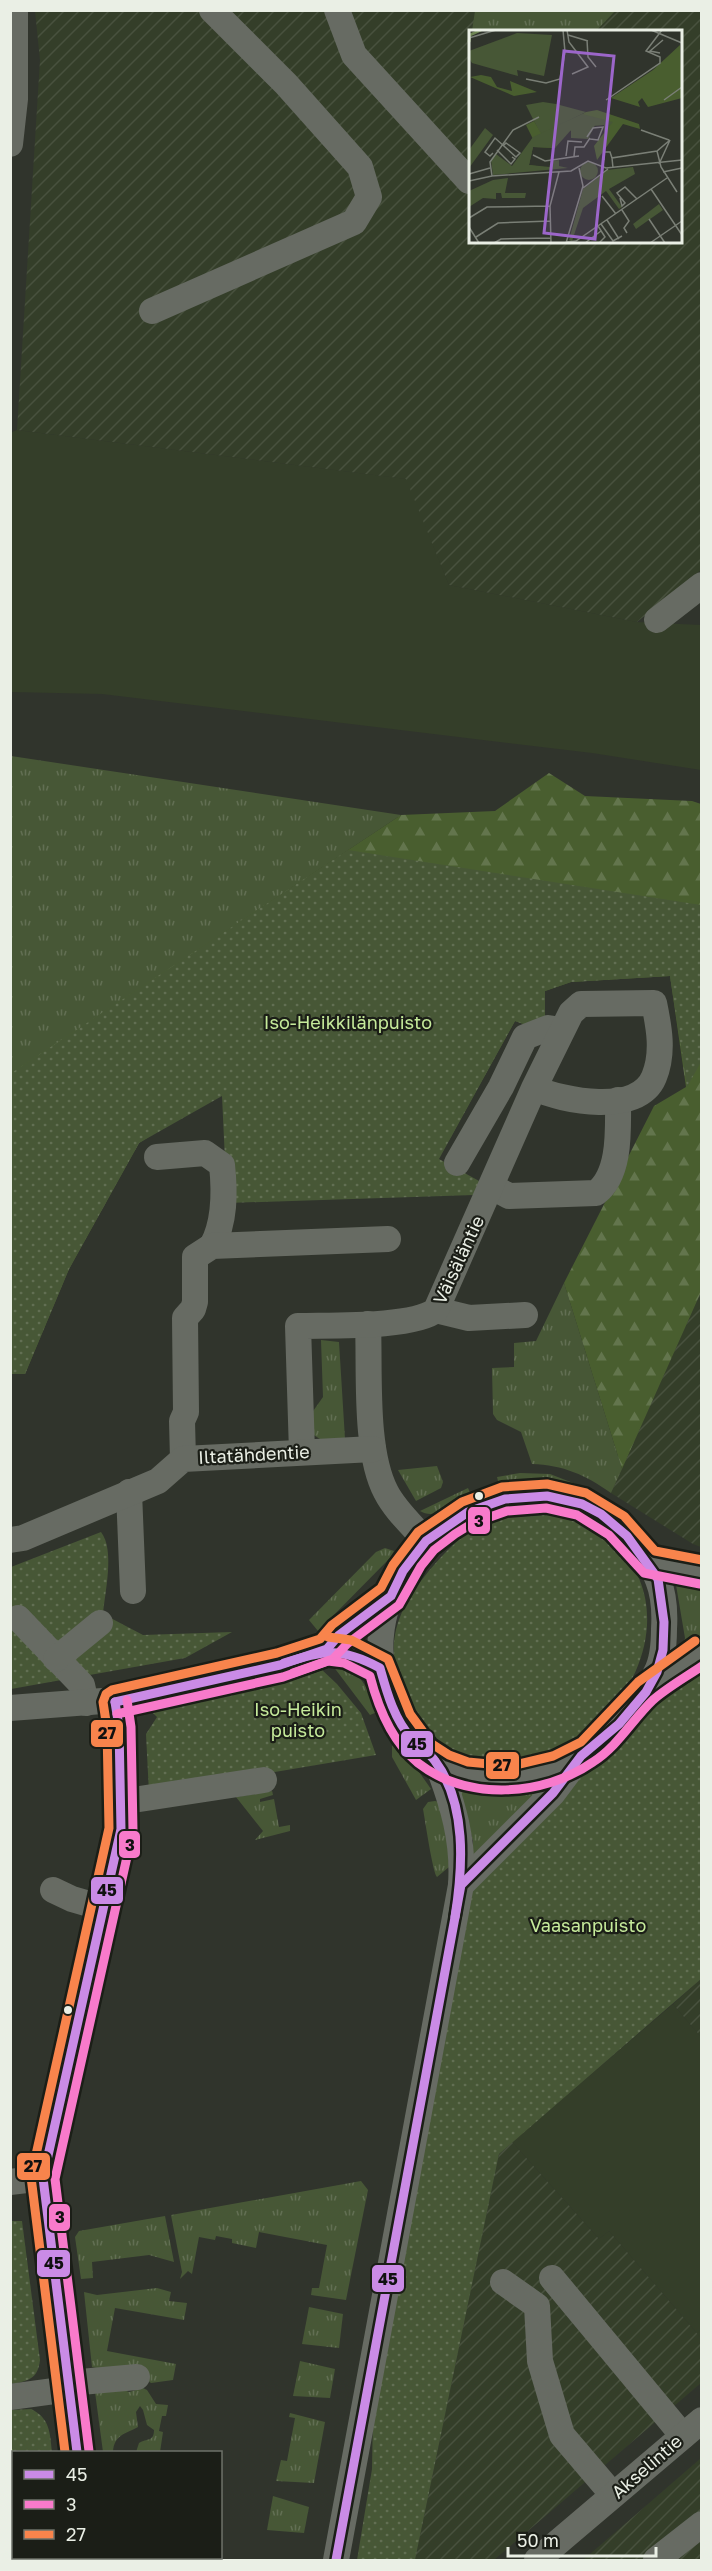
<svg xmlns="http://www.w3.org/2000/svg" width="712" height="2571" viewBox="0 0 712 2571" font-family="'Golos Text',sans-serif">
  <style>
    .built { fill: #343e29 }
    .industrial { fill: url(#industrial-furrows); fill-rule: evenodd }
    .grass { fill: url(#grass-tufts) }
    .forest { fill: url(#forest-firs) }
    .park { fill: url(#park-dots) }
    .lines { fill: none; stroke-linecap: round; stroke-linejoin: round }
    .stream { stroke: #6e8553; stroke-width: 6 }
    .minor { stroke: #676b63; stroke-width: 26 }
    .bus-1-casing { stroke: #1b1e17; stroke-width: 14 }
    .bus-2-casing { stroke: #1b1e17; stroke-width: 14 }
    .bus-3-casing { stroke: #1b1e17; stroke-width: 14 }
    .bus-1 { stroke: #ca8be6; stroke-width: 9 }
    .bus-2 { stroke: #f87acb; stroke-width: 9 }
    .bus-3 { stroke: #f8844c; stroke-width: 9 }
    .bus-dot { fill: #eaefe5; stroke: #1b1e17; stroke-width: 2 }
    .labels { text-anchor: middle; stroke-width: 4.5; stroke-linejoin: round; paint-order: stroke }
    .park-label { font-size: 18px; fill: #c6eb9b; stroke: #1b1e17 }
    .street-label { font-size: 18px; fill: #eaefe5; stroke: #1b1e17 }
    .inset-river { fill: none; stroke: #6e8553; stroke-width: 3 }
    .inset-road { fill: none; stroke: #7a7f76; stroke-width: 1.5 }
    .view { fill: #9c66ca; fill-opacity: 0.15; stroke: #9c66ca; stroke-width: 3 }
    .inset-edge { fill: none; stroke: #eaefe5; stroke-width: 3 }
    .line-badge { stroke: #1b1e17; stroke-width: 2 }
    .pale-badge-label { font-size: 16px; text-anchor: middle; font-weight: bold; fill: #111 }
  </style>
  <defs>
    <pattern id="industrial-furrows" width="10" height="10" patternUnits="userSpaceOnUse" patternTransform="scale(1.5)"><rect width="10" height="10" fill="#343e29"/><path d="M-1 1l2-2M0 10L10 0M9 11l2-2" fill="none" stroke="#48513e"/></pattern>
    <pattern id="grass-tufts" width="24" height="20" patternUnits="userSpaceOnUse" patternTransform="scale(1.5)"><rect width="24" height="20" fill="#475736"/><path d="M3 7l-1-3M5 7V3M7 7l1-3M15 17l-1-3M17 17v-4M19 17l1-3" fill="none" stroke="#626f53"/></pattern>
    <pattern id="forest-firs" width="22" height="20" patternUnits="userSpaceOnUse" patternTransform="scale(1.5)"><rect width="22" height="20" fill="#495e2f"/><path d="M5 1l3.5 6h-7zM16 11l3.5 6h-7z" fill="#63754d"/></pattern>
    <pattern id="park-dots" width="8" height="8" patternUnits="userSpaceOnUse" patternTransform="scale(1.5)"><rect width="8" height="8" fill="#475736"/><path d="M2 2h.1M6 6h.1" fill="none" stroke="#626f53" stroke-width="1.8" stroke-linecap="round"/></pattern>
  </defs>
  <rect width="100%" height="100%" fill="#30342c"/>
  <g class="built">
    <path d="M17,430L407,479L449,585L637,622L701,625V770L592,753L102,694L11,692L10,433Z"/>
    <path d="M673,2004L701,2037V2338L609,2231L599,2239L512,2142Z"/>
  </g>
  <g class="industrial">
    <path d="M35,11H701V570L637,622L449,585L406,479L17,430L40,60ZM470,32H680V242H470Z"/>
    <path d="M701,1292V1547L693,1544L611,1493Z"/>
    <path d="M701,1979V2037L673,2004Z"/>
    <path d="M512,2142L599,2239L609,2231L701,2338V2383L494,2560H415L499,2154Z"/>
    <path d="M701,2458V2560H583L618,2530Z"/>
  </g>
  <g class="grass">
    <path d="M475,11V10L615,11L596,31H472Z"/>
    <path d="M11,756L401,815L11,1074Z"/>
    <path d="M564,1283L622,1469L611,1493C586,1475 563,1465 532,1464L521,1432L497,1420L493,1414L492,1368L514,1367V1343L536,1341Z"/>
    <path d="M321,1340L339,1342L345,1439H320L312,1434L311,1414L323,1397Z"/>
    <path d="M437,1466L443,1482L441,1488L416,1501L398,1470Z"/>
    <path d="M520,1473L550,1474L586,1488L537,1480L499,1485L497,1477Z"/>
    <path d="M468,1488L471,1495C456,1503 436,1521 420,1511Z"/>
    <path d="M385,1548L394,1551L390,1558L318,1631L309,1620L376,1552Z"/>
    <path d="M675,1579L701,1584V1642L679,1659L685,1638Z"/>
    <path d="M333,1666C361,1668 368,1689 377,1712L370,1715Z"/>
    <path d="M398,1742L431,1789L416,1800L392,1757V1746Z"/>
    <path d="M551,1785L473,1861V1841L459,1787L488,1791H525Z"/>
    <path d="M272,1791L273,1795L260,1799V1802L274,1799L279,1827L290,1825V1831L255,1840L263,1831L236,1797Z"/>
    <path d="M435,1801L439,1802L447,1822L449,1867L437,1877C433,1874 425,1820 423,1809L428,1802Z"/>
    <path d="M361,2181L368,2190L346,2300L311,2295L312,2288H319L327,2245L259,2232L256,2248L232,2243V2239L216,2236L215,2240L199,2237L192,2274L188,2271L180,2279L182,2272L171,2215Z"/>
    <path d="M165,2216L174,2262L149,2255L92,2262L93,2278L81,2279L75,2237L79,2231Z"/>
    <path d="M157,2288L171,2292L169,2301L187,2303L184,2320L115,2308L107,2351L176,2364L173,2380L151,2383L146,2379L92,2367L84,2292L97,2295Z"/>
    <path d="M309,2307L343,2314L339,2348L302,2344Z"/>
    <path d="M300,2361L335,2369L330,2398L293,2396Z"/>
    <path d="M143,2388L147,2390L156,2404L168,2405L166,2416H162L159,2431L163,2432L160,2452H136L139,2443C147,2438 154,2442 154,2430L147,2425L143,2410L140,2406L136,2412L138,2427C125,2434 114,2435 113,2452H103L95,2392L124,2390L129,2392Z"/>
    <path d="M290,2413L325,2422L314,2483L276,2481L281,2460L287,2461L295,2418L289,2417Z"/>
    <path d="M273,2496L309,2507L304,2533L267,2530Z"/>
  </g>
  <path class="forest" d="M549,773L585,796L692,801L701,804V1292L622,1469L564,1283L654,1106L686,1087L670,976L571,982L545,991V1019L535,1028L515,1021L449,1140L222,1090L139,1143L69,1269L25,1374H11L10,1074L401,815L495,811Z"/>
  <g class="park">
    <path d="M348,850L701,905V1062L687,1087L670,976L571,982L545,991V1019L535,1028L515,1021L439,1159L481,1182L474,1195L227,1203L222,1096L139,1143L69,1269L25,1374H11L10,1074Z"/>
    <path d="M530,1511C563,1511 592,1521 616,1545C712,1640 566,1817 453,1754C428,1740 411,1719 401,1693C383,1640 399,1605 434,1565C449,1548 465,1532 486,1522C500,1516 515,1514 530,1511Z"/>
    <path d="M101,1532C115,1550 105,1592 103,1614L143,1635L232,1632L185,1658L11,1689V1567Z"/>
    <path d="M701,1662V1979L499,2154L415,2560H357L372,2469L373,2415L469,1896L512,1840Z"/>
    <path d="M320,1668L337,1684L361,1713L376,1755L149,1793L146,1734L157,1717L152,1712L166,1706Z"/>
    <path d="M11,2221H22L40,2360C38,2379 28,2381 11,2384Z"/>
    <path d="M31,2409C50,2418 50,2433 52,2452H14L13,2501L10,2479L11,2410Z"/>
  </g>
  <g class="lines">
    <g class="stream">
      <path d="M10,2451L14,2474"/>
      <path d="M25,2558V2560"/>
    </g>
    <g class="minor">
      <path d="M337,10L354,55L469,181"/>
      <path d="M10,144L15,99V10"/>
      <path d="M152,311L354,222L369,197L360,167L286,84L212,10"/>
      <path d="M657,620L702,585"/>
      <path d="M157,1157L205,1153L222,1165C225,1193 225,1222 212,1246"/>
      <path d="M457,1163L501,1087L525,1037L548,1028L561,1030"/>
      <path d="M492,1187L509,1196L596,1193C621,1174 618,1129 618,1100"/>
      <path d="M436,1310L469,1318L525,1315"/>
      <path d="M368,1324C370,1371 364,1450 386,1492C395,1510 413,1526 426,1541"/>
      <path d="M302,1452L298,1326C329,1325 414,1328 436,1310L534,1088L571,1013L581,1004L654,1003C659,1027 664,1053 654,1077C638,1116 563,1101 534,1088"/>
      <path d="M183,1459L182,1421L186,1412L185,1318L193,1309L195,1302V1257L212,1246L388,1239"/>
      <path d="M129,1492L133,1591"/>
      <path d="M534,1495C584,1496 641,1531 658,1580C664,1595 665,1613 664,1629C664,1644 663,1660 656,1673C644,1699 622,1720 601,1739C573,1763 541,1780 503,1779C454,1778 420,1757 397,1714C344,1612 425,1502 534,1495Z"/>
      <path d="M10,1540L23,1538L158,1481L183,1459L373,1449"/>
      <path d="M649,1562L702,1572"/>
      <path d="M18,1618L82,1685L86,1703"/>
      <path d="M327,1649L347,1651L380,1668"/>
      <path d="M56,1659L100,1623"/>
      <path d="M648,1690L702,1650"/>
      <path d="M10,1708L142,1698L280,1665L327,1649L339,1635L391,1596"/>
      <path d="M120,1802L264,1780"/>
      <path d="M461,1885L553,1793L577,1761"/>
      <path d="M53,1890L72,1899L103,1908"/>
      <path d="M10,2182L43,2178"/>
      <path d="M552,2278L683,2436"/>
      <path d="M503,2282L537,2306L540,2361L562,2435L613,2495"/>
      <path d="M69,2383L137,2377"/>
      <path d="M10,2397L69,2389"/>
      <path d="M77,2452L43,2178L121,1829L119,1727L115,1702"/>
      <path d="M91,2558V2560"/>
      <path d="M336,2560L461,1885C464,1841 453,1804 437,1763"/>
      <path d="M537,2560L702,2420"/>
      <path d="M656,2560L702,2524"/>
    </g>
    <defs>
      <g id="bus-1">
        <path d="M284,1663C325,1650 341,1647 380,1668C387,1693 394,1719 412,1739C419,1747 429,1752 435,1761C467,1804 463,1867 455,1917"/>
        <path d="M115,1702L280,1665L327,1649L339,1635L391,1596L403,1571L426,1541L468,1512L505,1499L547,1496L582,1504L601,1514L627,1536L658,1579L664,1622L663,1650L657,1672L646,1692L619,1724L581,1756L553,1793L461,1885L336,2560"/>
        <path d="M77,2452L43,2178L121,1829L119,1727L115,1702"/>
      </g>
      <g id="bus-2">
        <path d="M293,1673L333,1659L347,1644L399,1605L421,1566L434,1550L455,1534L473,1523L507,1511L546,1508L577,1515L609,1535L644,1573L700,1584"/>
        <path d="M117,1714L283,1677L328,1661L344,1663L370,1676C378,1707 392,1742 418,1763C467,1801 543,1797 593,1762C618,1746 632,1720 653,1700C668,1687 686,1677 702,1666"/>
        <path d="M89,2451L55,2179L133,1830L131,1727L127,1700"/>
      </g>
      <g id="bus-3">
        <path d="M328,1637L351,1640L388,1659L410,1714L432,1744L449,1755L468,1762L511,1766L553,1756L581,1742L638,1682L695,1641"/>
        <path d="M65,2452L31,2177L109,1828L107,1728L103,1702L106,1694L112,1690L277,1653L320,1639L332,1625L381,1588L393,1565L418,1532L462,1502L502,1487L547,1484L586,1493L624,1516L655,1551L702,1560"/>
      </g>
    </defs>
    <use href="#bus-1" class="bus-1-casing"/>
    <use href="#bus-2" class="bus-2-casing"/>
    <use href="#bus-3" class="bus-3-casing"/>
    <use href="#bus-1" class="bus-1"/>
    <use href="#bus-2" class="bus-2"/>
    <use href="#bus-3" class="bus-3"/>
  </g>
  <g class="bus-dot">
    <circle cx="479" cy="1496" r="5"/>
    <circle cx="68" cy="2010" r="5"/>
  </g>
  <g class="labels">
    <g class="park-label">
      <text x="348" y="1029">Iso-Heikkilänpuisto</text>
      <text x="298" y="1716">Iso-Heikin<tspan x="298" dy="21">puisto</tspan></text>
      <text x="588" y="1932">Vaasanpuisto</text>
    </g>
    <g class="street-label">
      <text transform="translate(459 1260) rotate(-65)" y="6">Väisäläntie</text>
      <text transform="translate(254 1455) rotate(-3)" y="6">Iltatähdentie</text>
      <text transform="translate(647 2467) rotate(-41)" y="6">Akselintie</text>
    </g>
  </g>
  <g transform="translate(469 30)">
    <rect width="213" height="213" fill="#30342c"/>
    <path d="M74,72L87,74L117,82L72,105L57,75Z" fill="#475736"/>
    <path d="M211,15L213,68L179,77L173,68L169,72L171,77L142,68L184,40ZM12,45L22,47L28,57L43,61L41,51L68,62L45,66L1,47ZM128,80L170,94L171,99L154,94L128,130L125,116L135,103V95L109,97L96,103L86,118L64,117L60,135L83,138L64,140L53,127L65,111L57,95L65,91L74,107L117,82Z" fill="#495e2f"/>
    <path d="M16,98L24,105L0,138V120Z" fill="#475736"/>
    <path d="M48,3L83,5L75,46L48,40L49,46L3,33L0,28V21ZM113,84L144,92L135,103V95H126L119,109L102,108V100L86,118L64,117L60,135L81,137L82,131L90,130V136L99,138L24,145L22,130L27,124L43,136L64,107ZM111 141a9 9 0 1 1 18 0a9 9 0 1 1-18 0ZM164,137L166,144L140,159L153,177L150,179L137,161L114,178L103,211L100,210L114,159L138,140ZM39,148L36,163H57L56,168H33L32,163H27V169L14,168L0,177V161L24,150ZM190,174L194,180L167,199L164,194Z" fill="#475736"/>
    <path class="inset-river" d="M0,12L1,5L12,0"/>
    <path class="inset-road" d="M98,0L100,12L119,37L103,44M182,0L213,13M99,5L119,11M0,8L27,0M118,10L119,27L127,37M191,23L181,21L194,10M57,49L77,53L91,49L96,22L94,0M137,70L191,33V27L177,21L193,0M195,70L213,57M70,87L44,100L21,132L23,146L102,141L119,131L137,138L213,130M172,100L200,110M118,107L124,98L134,97L129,110L121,109M28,120L42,134L46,129L43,127M188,121L192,137L208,162M24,123L21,126L16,122L26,108L47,127L51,123L37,113L35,115M64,125L76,131L110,126M97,126L99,111L113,112M105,126L106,117H115L121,108M135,130V122H141L143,128M144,138L143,128L188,121L201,110L190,134M194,142L213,138M0,144L21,138M0,151L23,146M114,158L139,139M182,159L213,205M133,166L147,184M151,168L153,176L156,173L148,163L156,157L168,169M153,180L160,191L155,198L158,203M0,188L18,177L81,176M180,189L196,213M138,190L150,209M132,194L144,211L153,206M129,196L136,207L130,213M0,197L10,213M7,207L29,193L82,191M97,212L107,211L198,148M25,213L32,209L82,208M82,213L81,176L90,142M97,213L114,156L110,138M116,213L132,201M181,213L213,191"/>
    <path class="view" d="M95,21L145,26L126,209L75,203Z"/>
    <rect width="213" height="213" class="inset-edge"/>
  </g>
  <g class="line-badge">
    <rect x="467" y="1506" width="24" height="29" rx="6" fill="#f87acb"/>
    <rect x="90" y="1719" width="34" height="29" rx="6" fill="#f8844c"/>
    <rect x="400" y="1730" width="34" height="28" rx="6" fill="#ca8be6"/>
    <rect x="485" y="1751" width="35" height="29" rx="6" fill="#f8844c"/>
    <rect x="118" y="1830" width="23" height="29" rx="6" fill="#f87acb"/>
    <rect x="90" y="1876" width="34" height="29" rx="6" fill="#ca8be6"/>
    <rect x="16" y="2152" width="35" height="29" rx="6" fill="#f8844c"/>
    <rect x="48" y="2203" width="23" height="29" rx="6" fill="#f87acb"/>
    <rect x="36" y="2249" width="35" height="29" rx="6" fill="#ca8be6"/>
    <rect x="371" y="2264" width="34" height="29" rx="6" fill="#ca8be6"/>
  </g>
  <g class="pale-badge-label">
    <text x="479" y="1527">3</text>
    <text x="107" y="1739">27</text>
    <text x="417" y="1750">45</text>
    <text x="502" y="1771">27</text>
    <text x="130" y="1851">3</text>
    <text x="107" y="1896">45</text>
    <text x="33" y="2172">27</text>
    <text x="60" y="2223">3</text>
    <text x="54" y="2269">45</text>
    <text x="388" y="2285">45</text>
  </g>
  <rect width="712" height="2571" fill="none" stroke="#eaefe5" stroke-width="24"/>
  <rect x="12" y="2451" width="210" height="108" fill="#1b1e17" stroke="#6e7269" stroke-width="1.5"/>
  <rect x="24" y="2470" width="30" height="9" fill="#ca8be6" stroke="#6e7269" stroke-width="1.5"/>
  <text x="66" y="2481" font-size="18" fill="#eaefe5">45</text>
  <rect x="24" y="2500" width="30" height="9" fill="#f87acb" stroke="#6e7269" stroke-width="1.5"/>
  <text x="66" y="2511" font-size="18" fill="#eaefe5">3</text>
  <rect x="24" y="2530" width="30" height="9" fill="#f8844c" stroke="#6e7269" stroke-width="1.5"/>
  <text x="66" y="2541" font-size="18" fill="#eaefe5">27</text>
  <path d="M508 2547v9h148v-9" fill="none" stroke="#eaefe5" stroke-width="3"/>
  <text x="517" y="2547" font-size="18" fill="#eaefe5" stroke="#1b1e17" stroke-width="4.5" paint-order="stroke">50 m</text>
</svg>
